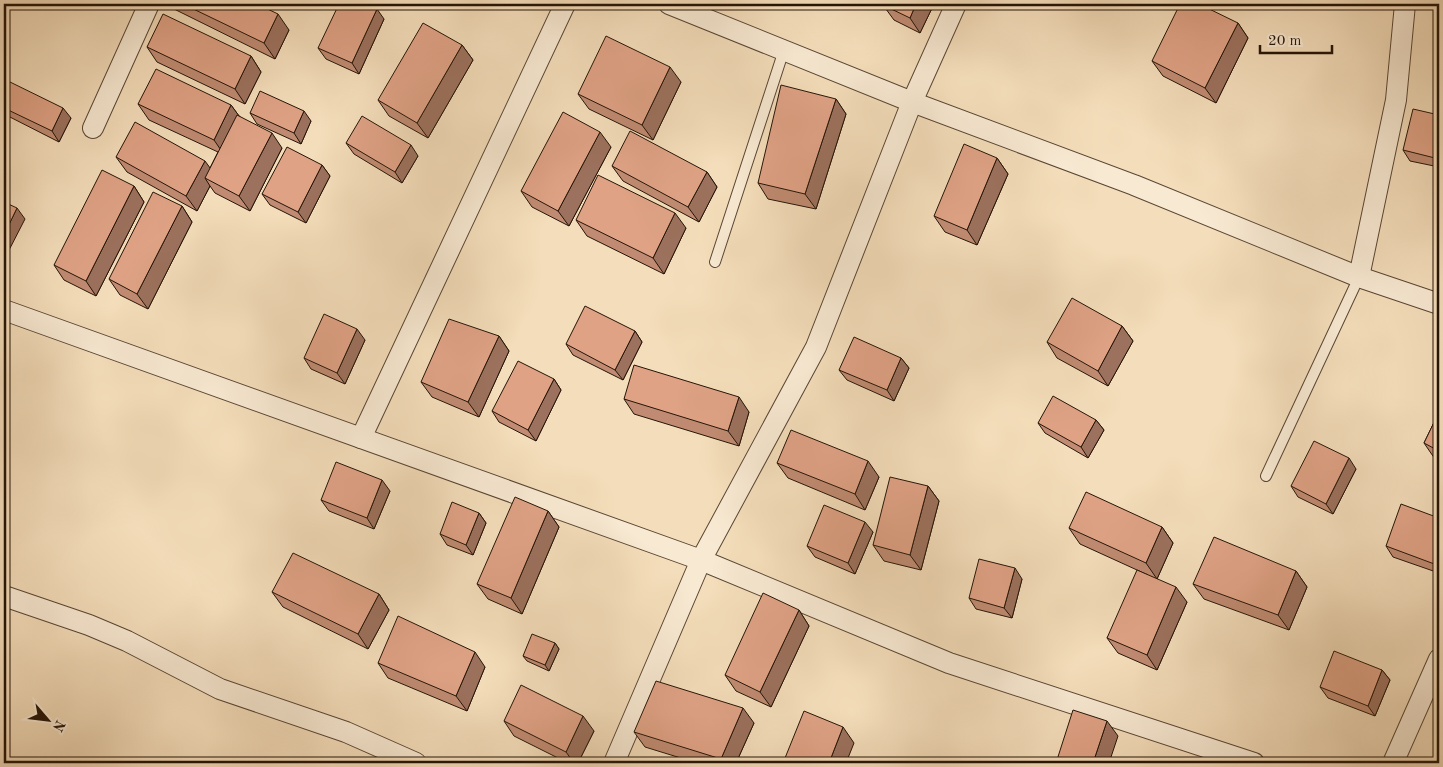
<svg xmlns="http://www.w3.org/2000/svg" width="1443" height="767" viewBox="0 0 1443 767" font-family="'Old Standard TT',serif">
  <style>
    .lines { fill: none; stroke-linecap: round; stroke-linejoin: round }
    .service-casing { stroke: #594634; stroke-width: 12 }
    .minor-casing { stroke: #594634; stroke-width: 22 }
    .service { stroke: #f8e9d2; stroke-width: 10 }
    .minor { stroke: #f8e9d2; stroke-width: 20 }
    .wall { fill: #c08b72; stroke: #251407 }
    .shaded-wall { fill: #9c715d; stroke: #251407 }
    .building { fill: #dfa285; stroke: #251407 }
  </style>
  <rect width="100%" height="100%" fill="#f4ddba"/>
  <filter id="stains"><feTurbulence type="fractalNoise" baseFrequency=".004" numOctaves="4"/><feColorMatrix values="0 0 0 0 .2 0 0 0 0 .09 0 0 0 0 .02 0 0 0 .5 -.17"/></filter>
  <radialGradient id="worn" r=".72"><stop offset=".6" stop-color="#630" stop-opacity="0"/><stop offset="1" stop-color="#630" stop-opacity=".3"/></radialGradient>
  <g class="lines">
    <defs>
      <g id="service">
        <path d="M715,262L784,50"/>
        <path d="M1266,476L1359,277"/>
      </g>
      <g id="minor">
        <path d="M669,4L912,102L1134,185L1359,277L1439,304"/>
        <path d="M93,128L149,4"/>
        <path d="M1359,277L1396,100L1405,4"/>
        <path d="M4,310L701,560L949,663L1254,763"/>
        <path d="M361,438L565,4"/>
        <path d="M4,596L89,625L127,641L220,689L346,732L416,763"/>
        <path d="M614,763L701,560L816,347L912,102L956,4"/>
        <path d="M1393,763L1439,659"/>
      </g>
    </defs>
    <use href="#service" class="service-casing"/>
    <use href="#minor" class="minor-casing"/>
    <use href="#service" class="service"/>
    <use href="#minor" class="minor"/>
  </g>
  <g class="wall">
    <path d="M169,4H257L289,30L275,59L172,8Z"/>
    <path d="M884,4H934L920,33L894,20L883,5Z"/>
    <path d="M384,19L359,74L326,59L318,48Z"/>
    <path d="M1238,23L1248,38L1216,103L1163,76L1152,61Z"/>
    <path d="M462,45L473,60L428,138L389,116L378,100Z"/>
    <path d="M147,47L251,56L261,72L245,104L157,62Z"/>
    <path d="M681,82L653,140L589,109L578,94Z"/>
    <path d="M4,90L71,118L59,142L4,114Z"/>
    <path d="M836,99L846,114L816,209L768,199L758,183Z"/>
    <path d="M138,104L231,105L239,116L282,148L250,211L215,193L210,186L197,211L127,172L116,157L210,168L218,152L149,120Z"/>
    <path d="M250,113L311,121L301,144L257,124Z"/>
    <path d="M1439,115V167L1410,161L1403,150Z"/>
    <path d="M346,143L418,156L402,183L354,154Z"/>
    <path d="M611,147L569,226L532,207L521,191Z"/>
    <path d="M997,158L1008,174L977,245L945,232L934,216Z"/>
    <path d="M322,165L330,176L306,223L270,205L262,194Z"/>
    <path d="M612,166L707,172L717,187L699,222L623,181Z"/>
    <path d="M134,186L144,202L96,296L64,280L54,265Z"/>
    <path d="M182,206L192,222L148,309L120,295L109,279Z"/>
    <path d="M576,220L686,228L664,274L587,236Z"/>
    <path d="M1122,326L1133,341L1108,386L1057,358L1047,342Z"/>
    <path d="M635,331L642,342L623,380L573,355L566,344Z"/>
    <path d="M499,336L509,351L479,417L432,397L421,382Z"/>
    <path d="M365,340L345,384L311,369L304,358Z"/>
    <path d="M901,358L909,368L894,401L847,380L839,370Z"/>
    <path d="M554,379L561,390L536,441L499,422L492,411Z"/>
    <path d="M624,399L749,412L739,446L634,414Z"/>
    <path d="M1439,412V461L1435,459L1424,443Z"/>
    <path d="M1096,420L1104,430L1088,458L1045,433L1038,423Z"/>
    <path d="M777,463L879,477L865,510L788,478Z"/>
    <path d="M1356,469L1333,514L1298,497L1291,486Z"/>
    <path d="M928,486L939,501L921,570L884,561L873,545Z"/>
    <path d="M390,491L374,529L329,511L321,500Z"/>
    <path d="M548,511L559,527L522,614L488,599L477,584Z"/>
    <path d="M479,513L486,523L473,555L447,545L440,534Z"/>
    <path d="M1439,518V573L1393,557L1386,546Z"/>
    <path d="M1162,527L1173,543L1157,579L1187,602L1157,670L1118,653L1107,638L1148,575L1080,544L1069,528Z"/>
    <path d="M873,532L855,574L815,557L807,546Z"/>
    <path d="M1296,571L1307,587L1289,630L1204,599L1193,584Z"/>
    <path d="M1022,579L1012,618L976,609L969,598Z"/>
    <path d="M272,592L379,594L389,610L368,649L283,607Z"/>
    <path d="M799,610L809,626L771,707L736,691L725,675Z"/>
    <path d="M555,643L559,649L549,671L527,661L523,656Z"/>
    <path d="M378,663L485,667L467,711L388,678Z"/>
    <path d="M1382,670L1390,680L1375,716L1328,698L1320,687Z"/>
    <path d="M504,721L594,731L578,763H568L514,736Z"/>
    <path d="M754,723L736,763H697L645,747L634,732Z"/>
  </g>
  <g class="shaded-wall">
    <path d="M916,4H934L920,33L910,18Z"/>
    <path d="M377,9L384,19L359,74L352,63Z"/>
    <path d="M278,14L289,30L275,59L264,43Z"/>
    <path d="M1238,23L1248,38L1216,103L1205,88Z"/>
    <path d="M462,45L473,60L428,138L417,123Z"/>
    <path d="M251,56L261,72L245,104L235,89Z"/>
    <path d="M670,67L681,82L653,140L642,125Z"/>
    <path d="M836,99L846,114L816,209L805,194Z"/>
    <path d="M231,105L242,120L225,156L214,140Z"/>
    <path d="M63,108L71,118L59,142L52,131Z"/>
    <path d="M304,111L311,121L301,144L294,133Z"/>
    <path d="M600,132L611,147L569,226L558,211Z"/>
    <path d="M272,133L282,148L250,211L239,196Z"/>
    <path d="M411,145L418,156L402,183L395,172Z"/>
    <path d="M997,158L1008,174L977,245L967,230Z"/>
    <path d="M205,161L216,176L205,178L210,186L197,211L186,196Z"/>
    <path d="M322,165L330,176L306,223L298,212Z"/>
    <path d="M707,172L717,187L699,222L688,207Z"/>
    <path d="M134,186L144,202L96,296L86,281Z"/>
    <path d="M182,206L192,222L148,309L137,294Z"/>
    <path d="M17,208L25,219L7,254L4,249V235Z"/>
    <path d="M675,213L686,228L664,274L653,258Z"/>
    <path d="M1122,326L1133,341L1108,386L1098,371Z"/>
    <path d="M357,329L365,340L345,384L337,373Z"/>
    <path d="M635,331L642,342L623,380L615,370Z"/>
    <path d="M499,336L509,351L479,417L468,402Z"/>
    <path d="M901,358L909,368L894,401L887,390Z"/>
    <path d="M554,379L561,390L536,441L528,430Z"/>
    <path d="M739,397L749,412L739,446L728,431Z"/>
    <path d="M1096,420L1104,430L1088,458L1081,447Z"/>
    <path d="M1349,458L1356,469L1333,514L1326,504Z"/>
    <path d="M868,461L879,477L865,510L855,494Z"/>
    <path d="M382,480L390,491L374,529L367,518Z"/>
    <path d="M928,486L939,501L921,570L910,555Z"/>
    <path d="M548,511L559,527L522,614L511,598Z"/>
    <path d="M479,513L486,523L473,555L466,545Z"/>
    <path d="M865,522L873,532L855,574L848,563Z"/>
    <path d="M1162,527L1173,543L1157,579L1146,563Z"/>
    <path d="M1015,568L1022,579L1012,618L1004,608Z"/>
    <path d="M1296,571L1307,587L1289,630L1278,615Z"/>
    <path d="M1176,587L1187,602L1157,670L1147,655Z"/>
    <path d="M379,594L389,610L368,649L358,634Z"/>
    <path d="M799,610L809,626L771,707L760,692Z"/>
    <path d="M555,643L559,649L549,671L545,665Z"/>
    <path d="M475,652L485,667L467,711L456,696Z"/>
    <path d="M1382,670L1390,680L1375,716L1368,706Z"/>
    <path d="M743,708L754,723L736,763H724L721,759Z"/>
    <path d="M583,716L594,731L578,763H574L566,752Z"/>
    <path d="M1107,721L1118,736L1109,763H1093Z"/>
    <path d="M843,727L854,743L846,763H829Z"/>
  </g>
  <g class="building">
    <path d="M183,4H257L278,14L264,43Z"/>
    <path d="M339,4H366L377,9L352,63L318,48Z"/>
    <path d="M884,4H916L910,18L883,5Z"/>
    <path d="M1180,4H1199L1238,23L1205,88L1152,61Z"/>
    <path d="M163,14L251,56L235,89L147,47Z"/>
    <path d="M423,23L462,45L417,123L378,100Z"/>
    <path d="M606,36L670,67L642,125L578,94Z"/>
    <path d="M156,69L231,105L214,140L138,104Z"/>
    <path d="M8,81L63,108L52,131L4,108V90Z"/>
    <path d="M781,85L836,99L805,194L758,183Z"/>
    <path d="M260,91L304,111L294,133L250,113Z"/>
    <path d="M1413,109L1439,115V159L1403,150Z"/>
    <path d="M563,112L600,132L558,211L521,191Z"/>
    <path d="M237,115L272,133L239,196L205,178Z"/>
    <path d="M362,116L411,145L395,172L346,143Z"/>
    <path d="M135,122L205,161L186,196L116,157Z"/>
    <path d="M630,131L707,172L688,207L612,166Z"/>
    <path d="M964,144L997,158L967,230L934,216Z"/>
    <path d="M287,147L322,165L298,212L262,194Z"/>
    <path d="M102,170L134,186L86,281L54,265Z"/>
    <path d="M598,175L675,213L653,258L576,220Z"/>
    <path d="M153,192L182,206L137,294L109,279Z"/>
    <path d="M4,202L17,208L4,235Z"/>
    <path d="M1072,298L1122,326L1098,371L1047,342Z"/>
    <path d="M585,306L635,331L615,370L566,344Z"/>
    <path d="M324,314L357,329L337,373L304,358Z"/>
    <path d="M449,319L499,336L468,402L421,382Z"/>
    <path d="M854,337L901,358L887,390L839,370Z"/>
    <path d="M518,361L554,379L528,430L492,411Z"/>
    <path d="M634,365L739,397L728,431L624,399Z"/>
    <path d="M1053,396L1096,420L1081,447L1038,423Z"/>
    <path d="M1439,412V451L1424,443Z"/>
    <path d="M791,430L868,461L855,494L777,463Z"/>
    <path d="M1314,441L1349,458L1326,504L1291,486Z"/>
    <path d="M336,462L382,480L367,518L321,500Z"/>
    <path d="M890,477L928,486L910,555L873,545Z"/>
    <path d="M1086,492L1162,527L1146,563L1069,528Z"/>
    <path d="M515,497L548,511L511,598L477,584Z"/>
    <path d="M452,502L479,513L466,545L440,534Z"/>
    <path d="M1401,504L1439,518V560L1437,565L1386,546Z"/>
    <path d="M824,505L865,522L848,563L807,546Z"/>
    <path d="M1214,537L1296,571L1278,615L1193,584Z"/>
    <path d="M293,553L379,594L358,634L272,592Z"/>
    <path d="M979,559L1015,568L1004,608L969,598Z"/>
    <path d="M1137,570L1176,587L1147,655L1107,638Z"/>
    <path d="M763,593L799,610L760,692L725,675Z"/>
    <path d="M398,616L475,652L456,696L378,663Z"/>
    <path d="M532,634L555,643L545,665L523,656Z"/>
    <path d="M1334,651L1382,670L1368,706L1320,687Z"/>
    <path d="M656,681L743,708L721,759L634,732Z"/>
    <path d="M521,685L583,716L566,752L504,721Z"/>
    <path d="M1073,710L1107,721L1093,763H1056Z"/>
    <path d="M804,711L843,727L829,763H783Z"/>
  </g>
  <rect width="1443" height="767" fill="none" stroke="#f4ddba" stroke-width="20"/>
  <rect x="5" y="5" width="1433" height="757" fill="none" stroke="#251407" stroke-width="2.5"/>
  <rect x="10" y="10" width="1423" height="747" fill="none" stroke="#251407"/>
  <g transform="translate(48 720) rotate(118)" stroke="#f8e9d2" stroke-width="4" paint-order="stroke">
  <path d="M0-4L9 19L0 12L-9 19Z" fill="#251407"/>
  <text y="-8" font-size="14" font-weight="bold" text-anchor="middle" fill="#251407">N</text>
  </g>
  <path d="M1260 45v8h72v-8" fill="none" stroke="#251407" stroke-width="2.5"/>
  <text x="1268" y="45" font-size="15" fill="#251407" stroke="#f8e9d2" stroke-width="4" paint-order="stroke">20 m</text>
  <rect width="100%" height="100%" filter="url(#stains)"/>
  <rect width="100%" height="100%" fill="url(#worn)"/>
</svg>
